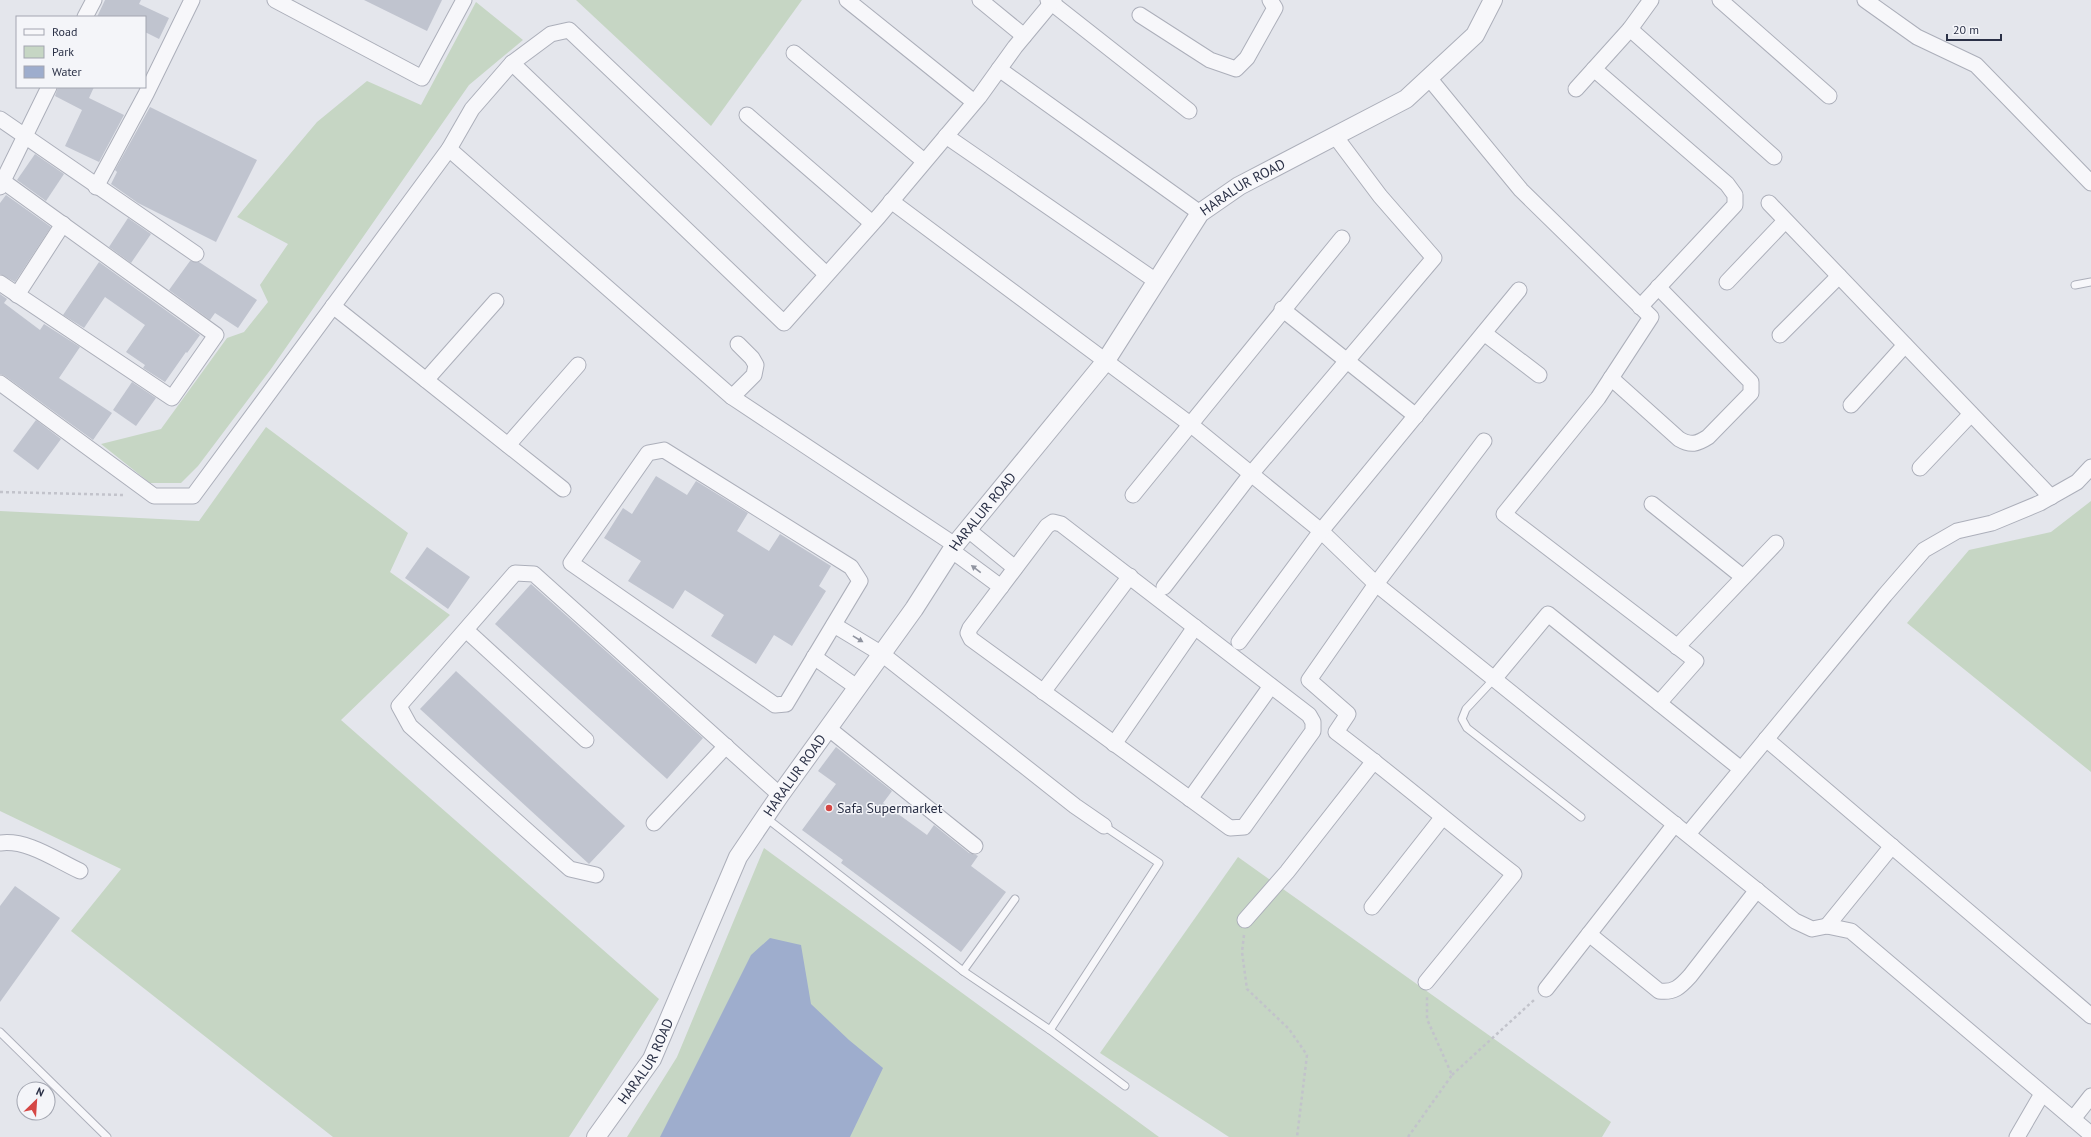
<svg xmlns="http://www.w3.org/2000/svg" width="2091" height="1137" viewBox="0 0 2091 1137" font-family="'PT Sans',sans-serif">
  <style>
    .green { fill: #c6d6c4 }
    .water { fill: #9eadcd }
    .building { fill: #c0c4cf }
    .lines { fill: none; stroke-linecap: round; stroke-linejoin: round }
    .service-casing { stroke: #acafba; stroke-width: 9 }
    .minor-casing { stroke: #acafba; stroke-width: 17 }
    .tertiary-casing { stroke: #acafba; stroke-width: 20 }
    .path { stroke: #c2c3cb; stroke-width: 2.5; stroke-dasharray: 3 3; stroke-linecap: butt }
    .service { stroke: #f7f7fa; stroke-width: 7 }
    .minor { stroke: #f7f7fa; stroke-width: 15 }
    .tertiary { stroke: #f7f7fa; stroke-width: 18 }
    .oneway { fill: #9094a0 }
    .poi-dot { fill: #d54745; stroke: #f4f5f9; stroke-width: 1.5 }
    .labels { text-anchor: middle; stroke-width: 3; stroke-linejoin: round; paint-order: stroke }
    .street-label { font-size: 14px; fill: #2a3046; stroke: #f4f5f9 }
    .poi-label { font-size: 14px; fill: #2a3046; stroke: #f4f5f9; text-anchor: start }
  </style>
  <rect width="100%" height="100%" fill="#e4e6ec"/>
  <g class="green">
    <path d="M576,0H802L711,126Z"/>
    <path d="M476,2L523,40L469,85L271,369L198,466L181,483H150L101,444L161,429L227,338L244,332L268,302L260,285L288,244L237,217L317,122L367,81L421,105Z"/>
    <path d="M266,427L408,533L390,572L450,615L341,720L659,999L569,1137H333L71,931L121,869L0,811V511L199,521Z"/>
    <path d="M2091,501V772L1907,623L1969,550L2051,532Z"/>
    <path d="M764,848L1159,1137H627L677,1057Z"/>
    <path d="M1238,857L1611,1122L1602,1137H1229L1100,1053Z"/>
  </g>
  <path class="water" d="M770,938L801,945L811,1004L849,1040L883,1068L850,1137H660L751,955Z"/>
  <g class="building">
    <path d="M105,0H141L139,4L169,18L159,39L145,32V17H97Z"/>
    <path d="M364,0H442L427,31Z"/>
    <path d="M58,87H94L89,98L124,115L99,162L65,146L82,110L55,96Z"/>
    <path d="M150,107L257,160L216,242L138,203L111,184L117,172L115,170Z"/>
    <path d="M35,154L64,174L46,201L17,180Z"/>
    <path d="M6,195L51,227L15,282L0,274V203Z"/>
    <path d="M128,218L151,234L131,263L109,247Z"/>
    <path d="M190,261L199,262L257,300L238,328L215,313L210,320L169,290Z"/>
    <path d="M99,262L200,335L187,353L186,352L165,382L143,368L145,365L126,352L145,325L105,297L84,328L63,315Z"/>
    <path d="M0,294L7,299L4,303L40,330L44,324L80,347L59,378L112,413L93,440L5,376L0,374Z"/>
    <path d="M132,382L156,398L136,426L113,410Z"/>
    <path d="M36,420L61,439L38,470L13,451Z"/>
    <path d="M656,476L687,495L696,481L748,513L737,531L769,551L780,534L831,566L819,586L826,591L792,646L774,635L756,664L711,636L724,615L685,590L673,609L628,581L641,561L604,538L623,508L632,514Z"/>
    <path d="M427,547L470,577L448,609L405,578Z"/>
    <path d="M531,584L703,738L667,779L495,624Z"/>
    <path d="M456,671L625,826L589,864L420,709Z"/>
    <path d="M836,747L892,791L883,803L927,835L934,825L969,853L976,855L978,856L971,866L1006,892L961,952L841,863L843,860L802,830L836,784L818,771Z"/>
    <path d="M15,886L60,918L0,1002V906Z"/>
  </g>
  <g class="lines">
    <defs>
      <g id="service">
        <path d="M2075,285L2091,282"/>
        <path d="M1494,679L1466,709L1462,719L1467,728L1581,817"/>
        <path d="M765,817L963,971L1050,1030L1125,1086"/>
        <path d="M963,971L1015,899"/>
        <path d="M1050,1030L1159,863L1104,826"/>
        <path d="M0,1032L107,1137"/>
      </g>
      <g id="minor">
        <path d="M275,0L422,78L464,0"/>
        <path d="M847,0L974,102"/>
        <path d="M980,0L1024,36"/>
        <path d="M1048,0L1189,111"/>
        <path d="M1720,0L1829,96"/>
        <path d="M1865,0L1917,37L1976,65L2091,183"/>
        <path d="M1140,15L1210,60L1236,69L1247,58L1275,8L1270,0"/>
        <path d="M85,17L94,0"/>
        <path d="M1630,29L1774,157"/>
        <path d="M794,53L924,161"/>
        <path d="M512,63L784,323L879,216L979,97L1015,47L1054,0"/>
        <path d="M999,69L1200,213"/>
        <path d="M1429,78L1521,190L1651,317L1598,398L1504,514L1696,661L1659,703"/>
        <path d="M1576,89L1594,69"/>
        <path d="M747,115L872,223"/>
        <path d="M0,119L196,254"/>
        <path d="M946,136L1156,281"/>
        <path d="M449,149L732,397L955,545"/>
        <path d="M0,187L49,87"/>
        <path d="M96,187L146,94L192,0"/>
        <path d="M891,201L1190,424L1321,531L1376,584L1795,921L1812,929L1827,926L1851,931L2087,1131"/>
        <path d="M1769,203L2051,497"/>
        <path d="M1727,282L1785,221"/>
        <path d="M0,283L172,398L216,335L4,182"/>
        <path d="M17,295L63,224"/>
        <path d="M333,306L563,489"/>
        <path d="M1640,307L1735,205V195L1727,184L1594,69L1630,29L1651,0"/>
        <path d="M1282,309L1416,416"/>
        <path d="M1484,333L1539,375"/>
        <path d="M1780,335L1839,276"/>
        <path d="M1611,378L1679,439C1691,446 1697,444 1708,437L1751,393V382L1658,287"/>
        <path d="M426,380L496,301"/>
        <path d="M0,383L154,496H193L449,149L472,109L512,63L551,34L569,30L826,274"/>
        <path d="M732,397L754,375L756,365L752,358L738,344"/>
        <path d="M1851,405L1905,345"/>
        <path d="M508,445L578,365"/>
        <path d="M664,450L851,567L860,581L786,704L775,705L571,563L648,453Z"/>
        <path d="M1920,468L1971,414"/>
        <path d="M1133,495L1342,238"/>
        <path d="M1652,504L1743,577"/>
        <path d="M1053,522L1061,524L1309,715L1313,722V731L1244,827L1230,828L971,639L968,633L970,628L1047,526Z"/>
        <path d="M967,529L1015,568"/>
        <path d="M951,550L1001,587"/>
        <path d="M1164,587L1251,474L1434,258L1380,196L1335,136"/>
        <path d="M834,625L882,654L1075,806L1104,826"/>
        <path d="M466,630L586,740"/>
        <path d="M1239,642L1321,531L1519,290"/>
        <path d="M1677,647L1776,543"/>
        <path d="M814,657L858,688"/>
        <path d="M1494,679L1548,614L1741,769"/>
        <path d="M1043,692L1130,576"/>
        <path d="M828,728L975,846"/>
        <path d="M1766,739L2091,1016"/>
        <path d="M1114,744L1195,627"/>
        <path d="M1190,799L1271,686"/>
        <path d="M654,823L726,746"/>
        <path d="M1688,834L1885,595L1924,550L1957,531L1992,523L2040,503L2077,482L2091,467"/>
        <path d="M0,843C27,839 56,860 80,871"/>
        <path d="M596,875L570,869L410,726L399,706L515,573L534,574L780,795"/>
        <path d="M1372,907L1442,818"/>
        <path d="M1245,920L1287,872L1374,761"/>
        <path d="M1827,926L1892,846"/>
        <path d="M1589,934L1659,991C1674,993 1680,987 1690,976L1757,890"/>
        <path d="M1426,982L1514,874C1454,827 1397,778 1336,732L1348,714L1309,680L1376,584L1484,441"/>
        <path d="M1546,989L1675,824"/>
        <path d="M2073,1119L2091,1096"/>
        <path d="M2017,1137L2042,1094"/>
      </g>
      <g id="tertiary">
        <path id="s1" d="M596,1137L652,1059L738,857L780,795L914,609L955,545L1105,362L1200,213L1239,186L1406,99L1475,35L1493,0"/>
      </g>
    </defs>
    <use href="#service" class="service-casing"/>
    <use href="#minor" class="minor-casing"/>
    <use href="#tertiary" class="tertiary-casing"/>
    <g class="path">
      <path d="M0,492L125,495"/>
      <path d="M1244,935L1242,952L1247,989L1289,1029L1307,1055L1297,1137"/>
      <path d="M1452,1075L1534,1000"/>
      <path d="M1408,1137L1452,1075L1427,1019V997"/>
    </g>
    <use href="#service" class="service"/>
    <use href="#minor" class="minor"/>
    <use href="#tertiary" class="tertiary"/>
  </g>
  <defs><path id="oneway-solid" d="M-6-.8H1V-3.2L6.5 0L1 3.2V.8H-6Z"/></defs>
  <g class="oneway">
    <use href="#oneway-solid" transform="translate(976 569) rotate(-143)"/>
    <use href="#oneway-solid" transform="translate(858 639) rotate(31)"/>
  </g>
  <circle class="poi-dot" cx="829" cy="808" r="4"/>
  <g class="labels">
    <g class="street-label">
      <text dy="5" stroke="none"><textPath href="#s1" startOffset="1159">HARALUR ROAD</textPath></text>
      <text dy="5" stroke="none"><textPath href="#s1" startOffset="739">HARALUR ROAD</textPath></text>
      <text dy="5" stroke="none"><textPath href="#s1" startOffset="415">HARALUR ROAD</textPath></text>
      <text dy="5" stroke="none"><textPath href="#s1" startOffset="91">HARALUR ROAD</textPath></text>
    </g>
    <g class="poi-label">
      <text x="837" y="813">Safa Supermarket</text>
    </g>
  </g>
  <rect x="16" y="16" width="130" height="72" fill="#f4f5f9" stroke="#a3a6b1"/>
  <rect x="24" y="29" width="20" height="6" fill="#f7f7fa" stroke="#a3a6b1"/>
  <text x="52" y="36" font-size="12" fill="#2a3046">Road</text>
  <rect x="24" y="46" width="20" height="12" fill="#c6d6c4" stroke="#a3a6b1"/>
  <text x="52" y="56" font-size="12" fill="#2a3046">Park</text>
  <rect x="24" y="66" width="20" height="12" fill="#9eadcd" stroke="#a3a6b1"/>
  <text x="52" y="76" font-size="12" fill="#2a3046">Water</text>
  <g transform="translate(36 1101) rotate(25)"><circle r="19" fill="#f4f5f9" stroke="#a3a6b1"/>
  <path d="M0-3L7 15L0 10L-7 15Z" fill="#d54745"/>
  <text y="-6" font-size="11" font-weight="bold" text-anchor="middle" fill="#2a3046">N</text>
  </g>
  <path d="M1947 34v6h54v-6" fill="none" stroke="#2a3046" stroke-width="2"/>
  <text x="1953" y="34" font-size="12" fill="#2a3046" stroke="#f4f5f9" stroke-width="3" paint-order="stroke">20 m</text>
</svg>
